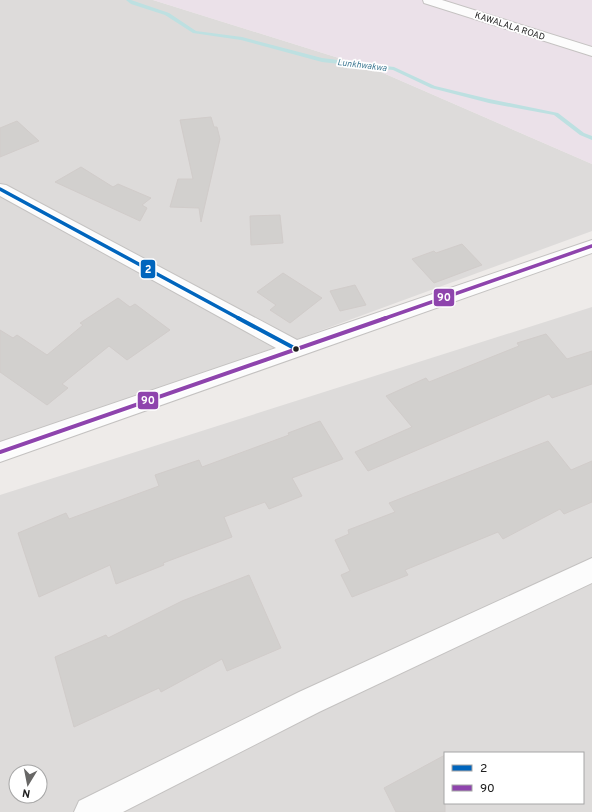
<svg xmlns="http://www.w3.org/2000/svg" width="592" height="812" viewBox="0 0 592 812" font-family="Overpass,sans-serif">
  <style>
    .residential { fill: #dddbda; fill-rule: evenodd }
    .industrial { fill: #ebe1e9 }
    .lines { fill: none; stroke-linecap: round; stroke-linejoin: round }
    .stream { fill: #bde0e1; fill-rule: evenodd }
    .building { fill: #d2d0ce; stroke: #d1ccca }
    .minor-casing { stroke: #c4c2c1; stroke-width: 2 }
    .tertiary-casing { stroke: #c4c2c1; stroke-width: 2 }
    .minor { fill: #fcfcfc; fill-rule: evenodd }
    .tertiary { fill: #fcfcfc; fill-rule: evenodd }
    .bus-1-far1-casing { stroke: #fff; stroke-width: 6 }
    .bus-1-casing { stroke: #fff; stroke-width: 7 }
    .bus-2-far1-casing { stroke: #fff; stroke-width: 6 }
    .bus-2-casing { stroke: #fff; stroke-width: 7 }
    .bus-1-far1 { stroke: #0065bd; stroke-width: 3.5 }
    .bus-1 { stroke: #0065bd; stroke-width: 4 }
    .bus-2-far1 { stroke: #8e44ad; stroke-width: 3.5 }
    .bus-2 { stroke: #8e44ad; stroke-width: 4 }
    .bus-dot { fill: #202020; stroke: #fff; stroke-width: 1.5 }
    .labels { text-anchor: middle; stroke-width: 3.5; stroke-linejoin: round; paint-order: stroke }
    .far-street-label { font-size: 9px; fill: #202020; stroke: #fff }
    .far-water-label { font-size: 9px; font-style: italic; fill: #447d96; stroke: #fff }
    .line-badge { stroke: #fff; stroke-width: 1.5 }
    .badge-label { font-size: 11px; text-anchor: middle; font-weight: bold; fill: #fff }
  </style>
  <rect width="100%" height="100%" fill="#eeebe9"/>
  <g class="residential">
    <path d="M0,0H153L374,69L592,164V231L0,448Z"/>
    <path d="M592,307V812H0V495ZM445,753H583V803H445ZM16,772H40V796H16Z"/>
  </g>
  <path class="industrial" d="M153,0H592V164L374,69Z"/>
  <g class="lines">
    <path class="stream" d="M126,0H131L169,13L196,31L242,37L322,58L394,67L435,86L489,99L558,113L584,133L592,136V140L580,135L554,115L489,103L431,88L393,70L322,62L241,40L193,33L165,15L131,4Z"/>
  </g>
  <g class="building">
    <path d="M211,117L214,127H217L220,139L201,222L199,208L170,207L178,179H193L180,120Z"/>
    <path d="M17,121L39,141L0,157V128Z"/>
    <path d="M81,167L113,187L118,184L151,198L142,205L147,208L140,221L55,182Z"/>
    <path d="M280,215L283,243L251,245L250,216Z"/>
    <path d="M462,244L482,265L434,283L412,259L434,251L436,253Z"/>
    <path d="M283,273L322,298L290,323L270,310L276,305L257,292Z"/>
    <path d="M355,285L366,305L340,311L330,291Z"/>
    <path d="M118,298L130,307L135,304L170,330L127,360L109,346L62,384L68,388L47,405L0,372V330L13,338L17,335L47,355L83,325L80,323Z"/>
    <path d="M546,334L567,359L592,351V384L552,398L549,394L368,471L355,452L412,427L386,396L426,378L429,382L519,346L517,343Z"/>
    <path d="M320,421L343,459L292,478L302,496L269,509L265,502L224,517L232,537L163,563L164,565L116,584L110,565L39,597L18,533L66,513L69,519L159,486L155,475L199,460L202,467L289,435L288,433Z"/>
    <path d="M548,441L571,470L592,461V502L564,514L560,509L503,539L498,532L405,570L408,575L352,597L341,575L350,571L335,540L349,534L348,530L395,512L389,503Z"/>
    <path d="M249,575L281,648L227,671L222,659L161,692L159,688L74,727L55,657L106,635L108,638L182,601Z"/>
    <path d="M445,755V812H396L384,788Z"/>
  </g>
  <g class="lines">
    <defs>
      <path id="minor" d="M592,558V583L319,712L123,812H74L79,801L299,692Z"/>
      <g id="tertiary">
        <path d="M423,0H442L592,47V56L424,3Z"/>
        <path d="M0,184L6,185L297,340L592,240V253L0,462V442L276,348L0,196Z"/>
      </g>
    </defs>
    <use href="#minor" class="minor-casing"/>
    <use href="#tertiary" class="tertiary-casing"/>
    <use href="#minor" class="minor"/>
    <use href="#tertiary" class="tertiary"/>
    <defs>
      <path id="bus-1-far1" d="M0,189L240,319"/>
      <path id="bus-1" d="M238,318L296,349"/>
      <path id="bus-2-far1" d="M383,319L592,246"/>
      <path id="bus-2" d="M0,452L386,318"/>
    </defs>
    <use href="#bus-1-far1" class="bus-1-far1-casing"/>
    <use href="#bus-1" class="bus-1-casing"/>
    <use href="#bus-2-far1" class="bus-2-far1-casing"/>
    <use href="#bus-2" class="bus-2-casing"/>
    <use href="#bus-1-far1" class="bus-1-far1"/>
    <use href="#bus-1" class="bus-1"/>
    <use href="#bus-2-far1" class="bus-2-far1"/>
    <use href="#bus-2" class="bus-2"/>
  </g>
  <circle class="bus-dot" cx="296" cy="349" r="3.5"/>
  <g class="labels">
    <g class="far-street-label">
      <text transform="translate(510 26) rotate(18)" y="3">KAWALALA ROAD</text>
    </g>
    <g class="far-water-label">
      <text transform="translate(362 65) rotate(7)" y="3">Lunkhwakwa</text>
    </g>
  </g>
  <g class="line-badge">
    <rect x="140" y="259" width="16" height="20" rx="4" fill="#0065bd"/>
    <rect x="433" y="288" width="22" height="19" rx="4" fill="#8e44ad"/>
    <rect x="137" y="391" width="22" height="19" rx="4" fill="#8e44ad"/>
  </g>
  <g class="badge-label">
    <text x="148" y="273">2</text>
    <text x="444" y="301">90</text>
    <text x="148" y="404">90</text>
  </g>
  <rect x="444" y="752" width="140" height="52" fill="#ffffff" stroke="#a6a6a6"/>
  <rect x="452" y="765" width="20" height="6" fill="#0065bd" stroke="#a6a6a6"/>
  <text x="480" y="772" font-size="12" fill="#202020">2</text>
  <rect x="452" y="785" width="20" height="6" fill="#8e44ad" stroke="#a6a6a6"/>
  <text x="480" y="792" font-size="12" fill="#202020">90</text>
  <g transform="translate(28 784) rotate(190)"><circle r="19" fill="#ffffff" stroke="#a6a6a6"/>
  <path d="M0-3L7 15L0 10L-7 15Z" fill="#686766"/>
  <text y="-6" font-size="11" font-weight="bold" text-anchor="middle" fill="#202020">N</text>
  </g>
</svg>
